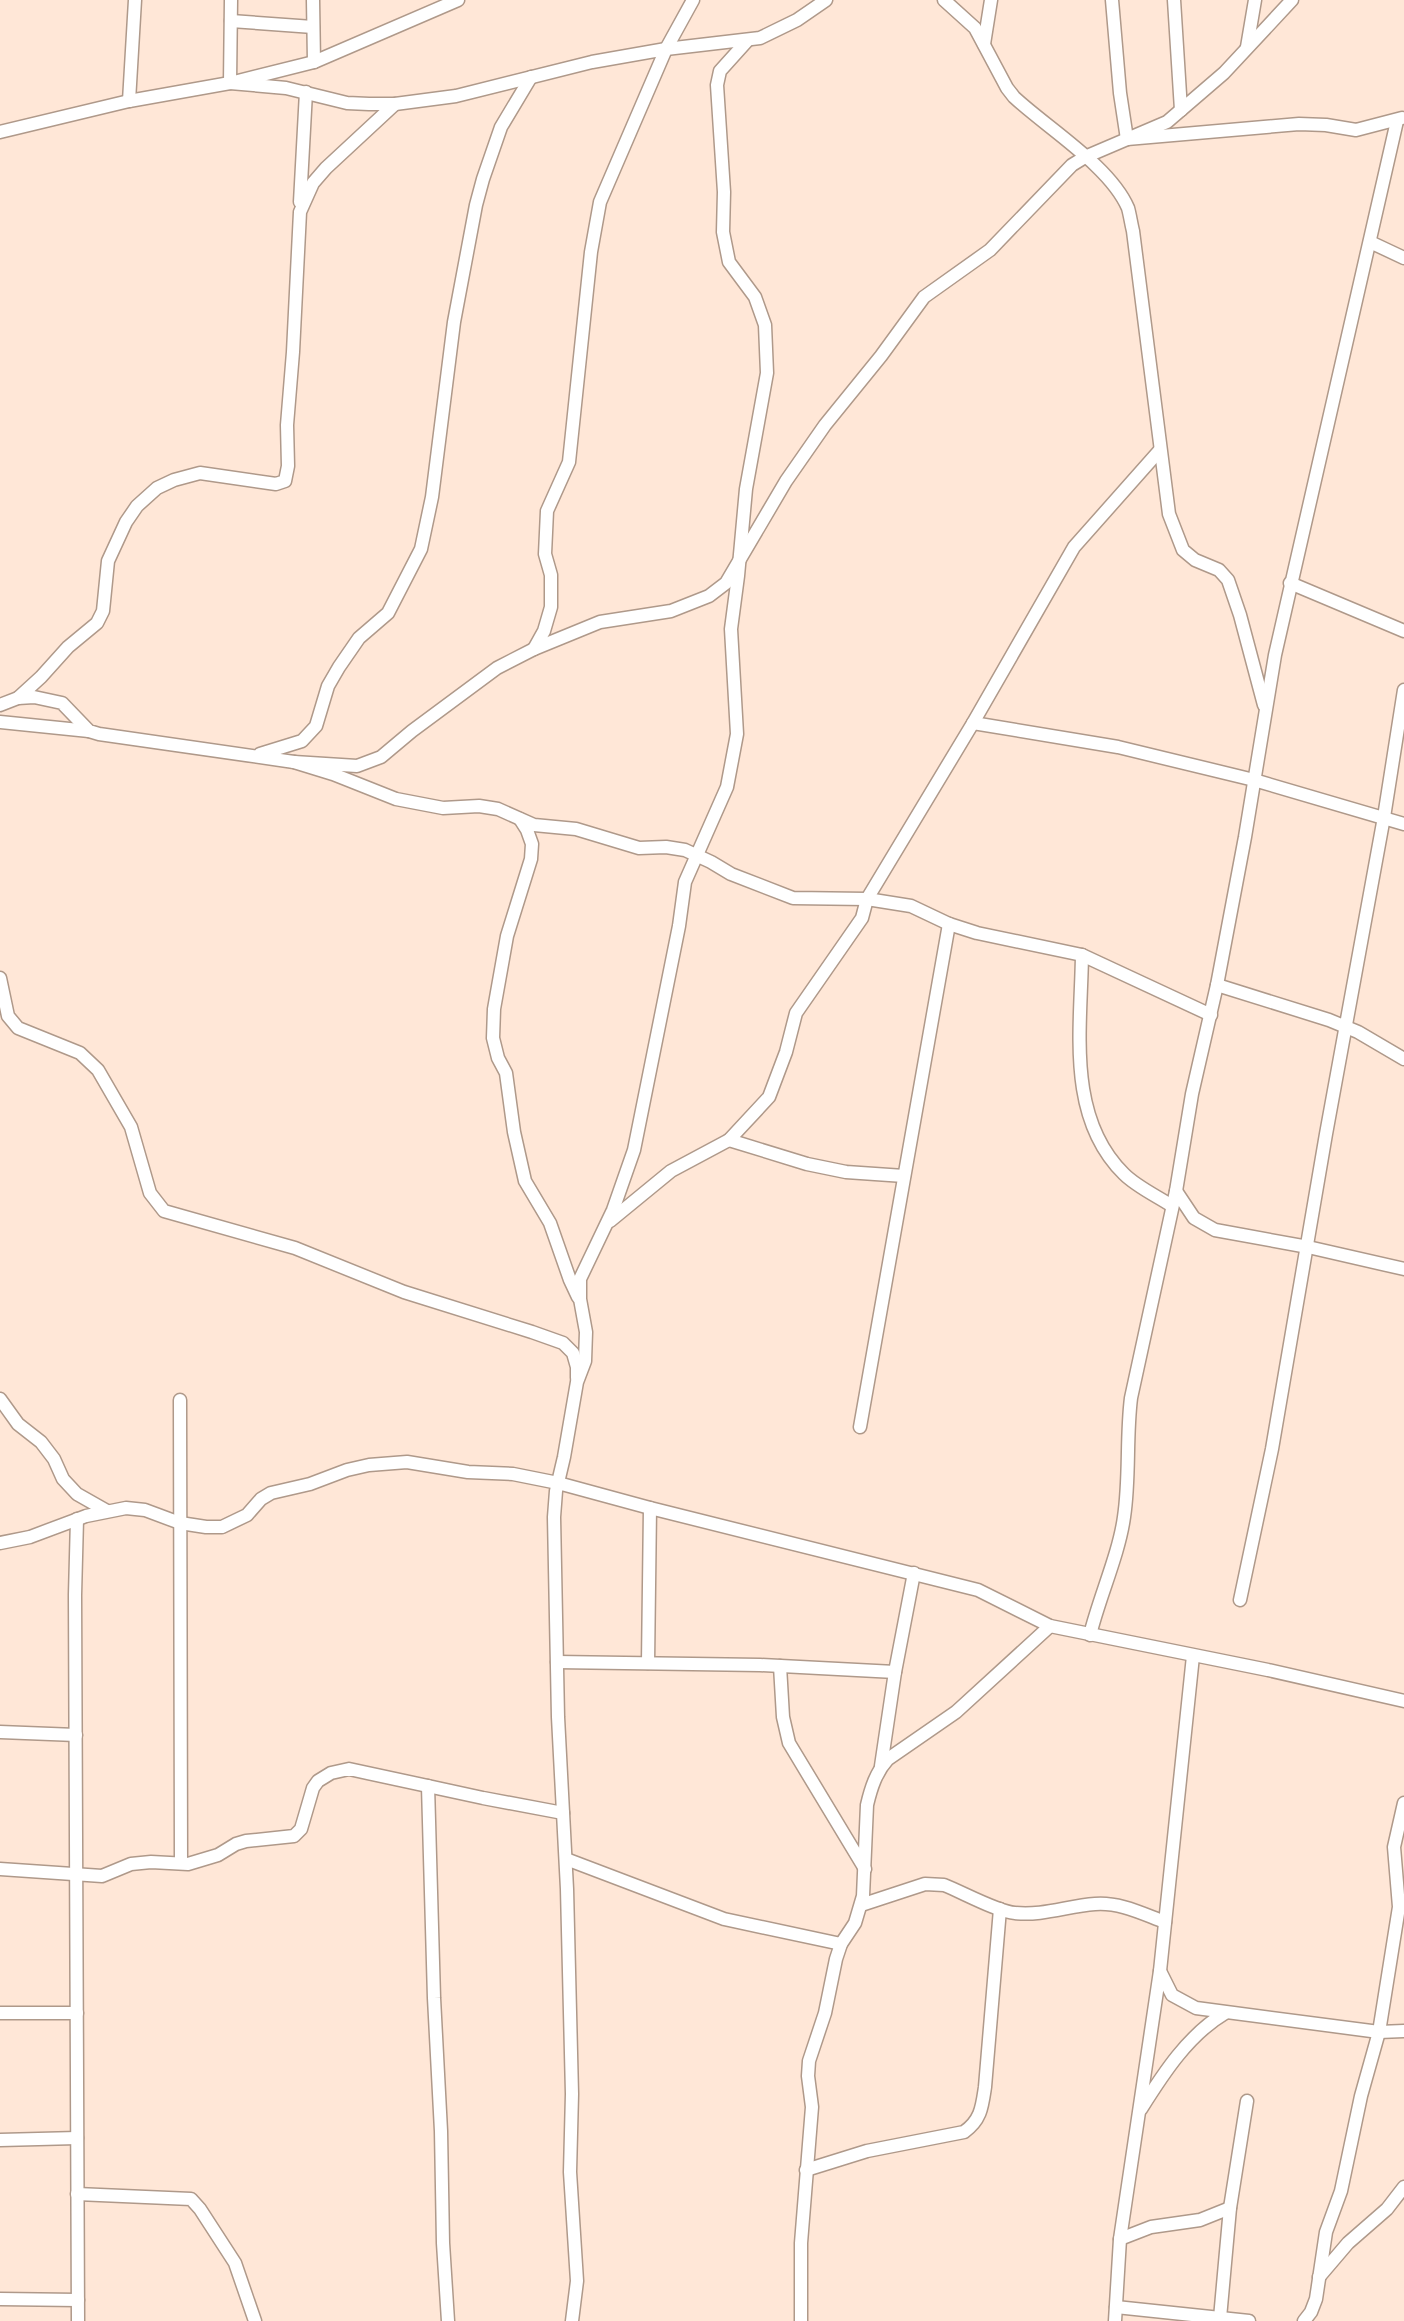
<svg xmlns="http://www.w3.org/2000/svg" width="1404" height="2321" viewBox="0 0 1404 2321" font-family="Montserrat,sans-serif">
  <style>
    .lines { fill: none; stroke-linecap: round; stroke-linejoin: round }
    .minor-casing { stroke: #af998a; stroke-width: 15 }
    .minor { stroke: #fff; stroke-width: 12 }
  </style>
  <rect width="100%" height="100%" fill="#ffe7d7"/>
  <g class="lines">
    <defs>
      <g id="minor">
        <path d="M231,0L230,83L286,88L347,103L369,104H395L456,96L592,62L666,49L760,38L797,20L826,0"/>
        <path d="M313,0L314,62"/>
        <path d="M944,0L975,28L1007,88L1014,97C1047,128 1110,166 1128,208C1130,215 1131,223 1133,231L1169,514L1183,550L1195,560L1219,570L1228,580L1240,615L1264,705"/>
        <path d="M1112,0L1120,93L1127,139L1299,124L1326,125L1356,130L1402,118"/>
        <path d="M1174,0L1181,110"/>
        <path d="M231,21L313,27"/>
        <path d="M984,44L991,0"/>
        <path d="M1247,47L1255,0"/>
        <path d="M129,101L135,0"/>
        <path d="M0,132L129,101L230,83L314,62L458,0"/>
        <path d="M300,202L306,92"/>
        <path d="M1370,242L1404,258"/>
        <path d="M1290,583L1404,631"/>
        <path d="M534,649L544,631L551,607V575L545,554L547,511L569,462L591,252L600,202L666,49L693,0"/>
        <path d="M18,698L41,677L68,647L97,623L103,611L108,561L126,522L137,506L157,488L174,480L200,473L276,484L285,481L288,466L287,425L293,352L300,212L313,183L326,168L395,104"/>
        <path d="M0,705L18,698L34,697L62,703L89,731L99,734L294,762L333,774L396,799L443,808L479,806L498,809L534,825L576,829L639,848L666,847L685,850L711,862L731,874L793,898L867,899L911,906L949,924L977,933L1082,955L1211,1015"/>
        <path d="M0,722L89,731"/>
        <path d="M973,723L1118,747L1254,780L1404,824"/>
        <path d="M260,754L302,741L316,726L328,686L339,667L359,638L388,613L421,549L432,497L454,322L476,205L483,179L501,127L531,77"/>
        <path d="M294,762L357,766L381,757L412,731L497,668L534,649L600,622L671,611L709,596L726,583L786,481L825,425L881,356L924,297L990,250L1072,165L1085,157L1167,122L1224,73L1292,0"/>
        <path d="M520,819L527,830L532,844L531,859L507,936L494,1009L493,1038L498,1058L506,1073L514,1132L525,1181L550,1223L570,1280L578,1297"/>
        <path d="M1082,955C1081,1029 1066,1117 1124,1174C1137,1187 1157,1196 1172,1206"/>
        <path d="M0,978L8,1016L18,1028L80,1053L98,1070L131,1127L150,1193L164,1211L295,1248L404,1292L532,1332L563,1343L573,1353L577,1367V1378"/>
        <path d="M1217,985L1329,1020L1358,1032L1404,1059"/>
        <path d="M729,1140L807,1164L846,1172L904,1176"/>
        <path d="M1176,1191L1194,1218L1215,1230L1308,1247L1404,1269"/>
        <path d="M610,1221L671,1171L729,1140L769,1097L786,1052L796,1013L862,918L867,899L973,723L1074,547L1160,450"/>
        <path d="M0,1399L18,1424L41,1442L54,1459L63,1479L77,1494L107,1511"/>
        <path d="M180,1400L181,1863"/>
        <path d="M860,1427L949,924"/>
        <path d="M77,1519L75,1595L78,2321"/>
        <path d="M0,1543L30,1537L86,1516L126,1508L145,1510L180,1523L206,1527H222L247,1515L261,1499L271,1493L310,1484L347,1470L369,1465L407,1462L468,1472L513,1474L558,1483L650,1508L978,1590L1050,1626L1268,1670L1404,1701"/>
        <path d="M1240,1600L1272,1449L1326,1134L1384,817L1404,690"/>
        <path d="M1090,1635C1099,1598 1119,1554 1124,1517C1130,1478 1126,1438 1131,1398L1176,1191L1192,1094L1217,985L1245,837L1275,655L1397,121"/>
        <path d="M557,1662L760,1665L895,1672"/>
        <path d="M648,1663L650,1508"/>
        <path d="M780,1666L783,1717L789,1743L865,1869"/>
        <path d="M0,1732L76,1735"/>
        <path d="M881,1766L895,1672L914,1573"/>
        <path d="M428,1786L434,1998L441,2131L443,2243L448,2321"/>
        <path d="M566,1859L724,1919L841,1944"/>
        <path d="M0,1869L102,1876L131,1864L151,1862L188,1864L218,1855L236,1844L246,1841L294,1836L301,1829L313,1788L318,1781L331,1773L349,1769L483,1798L563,1813"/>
        <path d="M861,1905L925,1884L944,1885C962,1892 998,1912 1015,1913C1042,1916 1068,1906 1095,1904C1120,1902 1143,1914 1165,1922"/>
        <path d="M1160,1971L1172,1995L1196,2008L1379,2032L1404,2031"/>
        <path d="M0,2013H77"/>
        <path d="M1141,2109C1163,2074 1188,2035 1225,2013"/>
        <path d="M0,2140L77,2138"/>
        <path d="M806,2170L867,2151L964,2132C981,2120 982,2107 985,2087L1000,1909"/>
        <path d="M77,2194L191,2199L200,2209L235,2263L255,2321"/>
        <path d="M1120,2239L1151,2227L1200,2220L1230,2208"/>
        <path d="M1319,2277L1348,2243L1387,2209L1404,2187"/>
        <path d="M0,2299L78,2300"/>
        <path d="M1116,2307L1249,2321"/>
        <path d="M1220,2318L1230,2208L1247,2101"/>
        <path d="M572,2321L577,2281L570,2172L572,2094L567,1889L558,1717L554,1517L556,1491L564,1457L577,1382L585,1361L586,1332L580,1299V1279L613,1210L634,1150L679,926L685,882L727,787L737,734L731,629L738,576L746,489L767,373L765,325L755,297L729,262L723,232L724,192L717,85L720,71L747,41"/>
        <path d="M801,2321V2243L812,2107L808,2076L809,2061L825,2013L836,1959L841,1944L855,1923L863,1896L867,1805C871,1788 876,1772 888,1759L956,1712L1050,1626"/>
        <path d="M1115,2321L1120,2239L1160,1971L1193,1656"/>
        <path d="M1304,2321L1311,2312L1316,2299L1326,2232L1341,2191L1361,2096L1379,2032L1399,1907L1394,1847L1404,1803"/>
      </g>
    </defs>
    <use href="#minor" class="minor-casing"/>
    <use href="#minor" class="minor"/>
  </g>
</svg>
